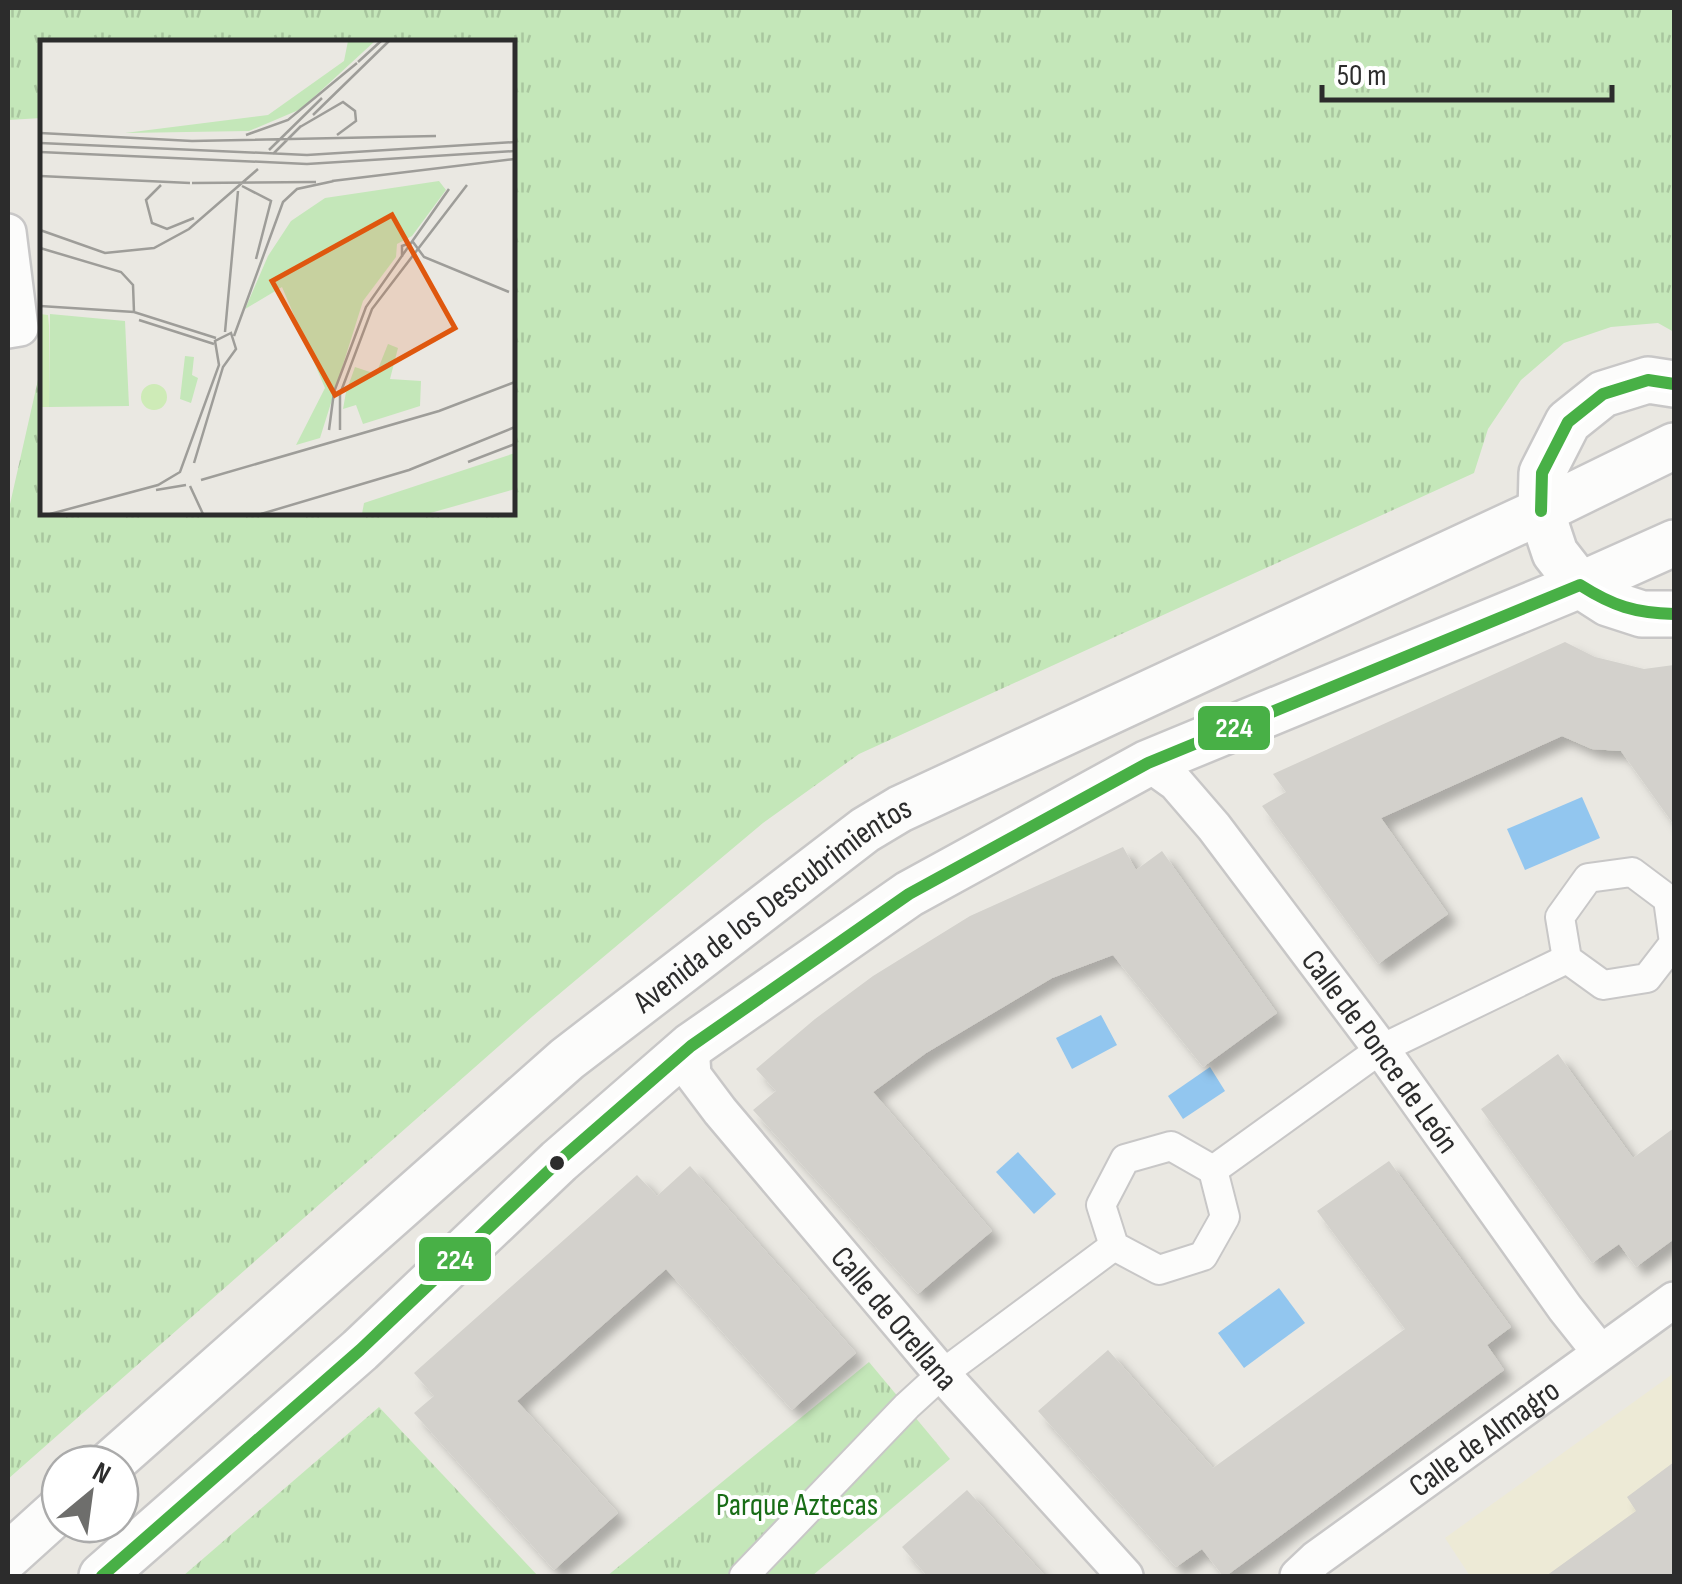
<svg xmlns="http://www.w3.org/2000/svg" width="1682" height="1584" viewBox="0 0 1682 1584" font-family="'Sofia Sans Condensed',sans-serif">
  <style>
    .education { fill: #edead6 }
    .park { fill: url(#park-tufts) }
    .water { fill: #92c6ef }
    .building { fill: #d3d1cc; filter: url(#shadow) }
    .lines { fill: none; stroke-linecap: round; stroke-linejoin: round }
    .pedestrian-casing { stroke: #c8c7c7; stroke-width: 32 }
    .minor-casing { stroke: #c8c7c7; stroke-width: 40 }
    .tertiary-casing { stroke: #c8c7c7; stroke-width: 50 }
    .pedestrian { stroke: #fcfcfb; stroke-width: 28 }
    .minor { stroke: #fcfcfb; stroke-width: 35 }
    .tertiary { stroke: #fcfcfb; stroke-width: 45 }
    .bus-1-casing { stroke: #fff; stroke-width: 20 }
    .bus-1 { stroke: #48b046; stroke-width: 12 }
    .bus-dot { fill: #2c2c2c; stroke: #fff; stroke-width: 4 }
    .labels { text-anchor: middle; stroke-width: 8; stroke-linejoin: round; paint-order: stroke }
    .street-label { font-size: 32px; fill: #2c2c2c; stroke: #fff }
    .park-label { font-size: 32px; fill: #196d17; stroke: #fff }
    .inset-road { fill: none; stroke: #9e9d99; stroke-width: 2.5 }
    .view { fill: #df570e; fill-opacity: 0.15; stroke: #df570e; stroke-width: 5 }
    .inset-edge { fill: none; stroke: #2c2c2c; stroke-width: 5 }
    .line-badge { stroke: #fff; stroke-width: 4 }
    .badge-label { font-size: 28px; text-anchor: middle; font-weight: bold; fill: #fff }
  </style>
  <defs>
    <pattern id="park-tufts" width="24" height="20" patternUnits="userSpaceOnUse" patternTransform="scale(2.5)"><rect width="24" height="20" fill="#c4e7b9"/><path d="M3 7l-1-3M5 7V3M7 7l1-3M15 17l-1-3M17 17v-4M19 17l1-3" fill="none" stroke="#a9c69f"/></pattern>
    <filter id="shadow"><feDropShadow dx="9" dy="9" stdDeviation="5" flood-color="#0004"/></filter>
  </defs>
  <rect width="100%" height="100%" fill="#eae8e2"/>
  <path class="education" d="M1674,1373V1576H1470L1445,1538Z"/>
  <g class="park">
    <path d="M8,8H1674V332L1658,323L1611,327L1564,343L1521,380L1488,429L1474,473L859,754L763,823L533,1016L8,1479V513L42,362V512H512V42H42V118L8,120Z"/>
    <path d="M869,1362L950,1459L812,1576H607Z"/>
    <path d="M379,1407L538,1576H183Z"/>
  </g>
  <g class="water">
    <path d="M1582,797L1600,838L1525,870L1507,829Z"/>
    <path d="M1101,1015L1117,1045L1072,1069L1056,1038Z"/>
    <path d="M1210,1067L1225,1091L1183,1119L1168,1096Z"/>
    <path d="M1018,1152L1056,1194L1034,1214L996,1172Z"/>
    <path d="M1279,1288L1305,1323L1244,1368L1218,1333Z"/>
  </g>
  <g class="building">
    <path d="M1565,642L1595,657L1644,669L1674,665V825L1621,751L1592,749L1562,736L1381,818L1448,914L1378,964L1262,806L1286,792L1273,774Z"/>
    <path d="M1123,847L1136,870L1162,851L1277,1013L1203,1067L1113,955L1052,978L926,1053L873,1092L992,1231L918,1294L753,1110L776,1091L756,1069L815,1019L873,976L970,916Z"/>
    <path d="M1558,1054L1633,1158L1674,1128V1239L1636,1267L1619,1244L1592,1263L1481,1109Z"/>
    <path d="M1389,1161L1511,1327L1487,1345L1504,1370L1226,1576H1223L1202,1549L1176,1567L1038,1411L1108,1350L1213,1468L1405,1329L1317,1211Z"/>
    <path d="M690,1166L856,1353L792,1410L666,1269L517,1401L618,1513L554,1570L414,1413L434,1396L414,1373L637,1175L657,1196Z"/>
    <path d="M1674,1462V1576H1546L1636,1511L1627,1497Z"/>
    <path d="M967,1490L1045,1576H927L902,1547Z"/>
  </g>
  <g class="lines">
    <defs>
      <g id="pedestrian">
        <path d="M1632,872L1668,899L1674,943L1647,978L1603,985L1567,959L1560,917L1588,878Z"/>
        <path d="M1171,1146L1213,1170L1225,1217L1203,1256L1159,1270L1114,1246L1101,1205L1125,1159Z"/>
        <path d="M1213,1170L1381,1049L1567,959"/>
        <path d="M744,1576L907,1406L942,1374L1114,1246"/>
      </g>
      <g id="minor">
        <path d="M8,232L20,328L8,330"/>
        <path id="s1" d="M1148,763L1176,783L1214,827L1381,1049L1565,1308L1600,1352"/>
        <path id="s2" d="M691,1046L693,1075L720,1111L942,1374L1125,1576"/>
        <path id="s3" d="M1298,1576L1316,1559L1674,1300"/>
      </g>
      <g id="tertiary">
        <path d="M1674,384L1648,380L1603,394L1568,422L1542,473L1541,511L1555,553L1580,585L1608,603L1642,614H1674"/>
        <path id="s4" d="M110,1464L567,1059L865,830L900,809L1541,511L1674,446"/>
        <path d="M8,1556L60,1509"/>
        <path d="M102,1576L360,1350L559,1161L691,1046L909,894L1148,763L1580,585L1674,543"/>
      </g>
    </defs>
    <use href="#pedestrian" class="pedestrian-casing"/>
    <use href="#minor" class="minor-casing"/>
    <use href="#tertiary" class="tertiary-casing"/>
    <use href="#pedestrian" class="pedestrian"/>
    <use href="#minor" class="minor"/>
    <use href="#tertiary" class="tertiary"/>
    <defs>
      <g id="bus-1">
        <path d="M1541,511L1542,473L1568,422L1603,394L1648,380L1674,384"/>
        <path d="M102,1576L360,1350L559,1161L691,1046L909,894L1148,763L1580,585C1613,606 1635,613 1674,614"/>
      </g>
    </defs>
    <use href="#bus-1" class="bus-1-casing"/>
    <use href="#bus-1" class="bus-1"/>
  </g>
  <circle class="bus-dot" cx="557" cy="1163" r="9"/>
  <g class="labels">
    <g class="street-label">
      <text dy="11" stroke="none"><textPath href="#s4" startOffset="868">Avenida de los Descubrimientos</textPath></text>
      <text dy="11" stroke="none"><textPath href="#s1" startOffset="372">Calle de Ponce de León</textPath></text>
      <text dy="11" stroke="none"><textPath href="#s2" startOffset="345">Calle de Orellana</textPath></text>
      <text dy="11" stroke="none"><textPath href="#s3" startOffset="232">Calle de Almagro</textPath></text>
    </g>
    <g class="park-label">
      <text x="797" y="1515">Parque Aztecas</text>
    </g>
  </g>
  <g transform="translate(40 40)">
    <rect width="475" height="475" fill="#eae8e2"/>
    <path d="M308,1H335L261,69L209,91L85,93L228,75L304,21Z" fill="#c4e7b9"/>
    <path d="M399,141L406,150L372,196L357,204L356,217L323,261L280,398L256,405L285,348L242,247L205,269L228,216L251,181L285,158ZM10,274L85,281L89,366L9,367ZM348,304L358,308L350,339L381,341L380,366L323,384L316,365L303,369L306,352L315,327L336,334ZM475,413V449L387,474H322L324,463Z" fill="#c4e7b9"/>
    <path d="M145,316L154,317L152,335L158,338L151,363L140,359Z" fill="#c4e7b9"/>
    <path d="M0,274L8,275L9,286V367H0ZM101 357a13 13 0 1 1 26 0a13 13 0 1 1-26 0Z" fill="#ceebb7"/>
    <path class="inset-road" d="M318,22L341,1M273,75L349,1M260,87L303,62L315,71L316,81L297,95M0,93L152,101L396,96M206,95L248,80L317,23M0,103L267,115L475,102M229,110L282,58M0,112L267,124L475,111M233,114L261,86M0,136L150,143M292,141L475,119M152,143L276,142M121,145L106,160L112,183L127,189L154,178M202,146L231,161L216,219M0,190L65,213L114,208L149,189L218,129M0,208L81,232L93,245L94,272M362,217V206L373,202L384,217L469,252M0,266L94,272L176,298M99,280L174,304M185,292L198,151M194,296L243,162L257,149L294,141M289,390L294,352L326,267L409,149M300,390V354L332,269L427,145M428,422L475,404M161,440L399,371L475,342M150,446L163,474M116,450L146,445M10,474L118,445L140,432L179,325L175,301L191,293L196,309L183,327L154,423M221,474L369,430L475,387"/>
    <path class="view" d="M352,175L415,288L295,355L232,241Z"/>
    <rect width="475" height="475" class="inset-edge"/>
  </g>
  <g class="line-badge">
    <rect x="1196" y="704" width="76" height="48" rx="10" fill="#48b046"/>
    <rect x="417" y="1235" width="76" height="48" rx="10" fill="#48b046"/>
  </g>
  <g class="badge-label">
    <text x="1234" y="737">224</text>
    <text x="455" y="1269">224</text>
  </g>
  <rect width="1682" height="1584" fill="none" stroke="#2c2c2c" stroke-width="20"/>
  <g transform="translate(90 1494) rotate(29)"><circle r="48" fill="#ffffff" stroke="#ababab" stroke-width="2.5"/>
  <path d="M0-8L18 38L0 25L-18 38Z" fill="#6e6e6c"/>
  <text y="-15" font-size="28" font-weight="bold" text-anchor="middle" fill="#2c2c2c">N</text>
  </g>
  <path d="M1322 85v15h290v-15" fill="none" stroke="#2c2c2c" stroke-width="5"/>
  <text x="1337" y="85" font-size="30" fill="#2c2c2c" stroke="#ffffff" stroke-width="8" paint-order="stroke">50 m</text>
</svg>
